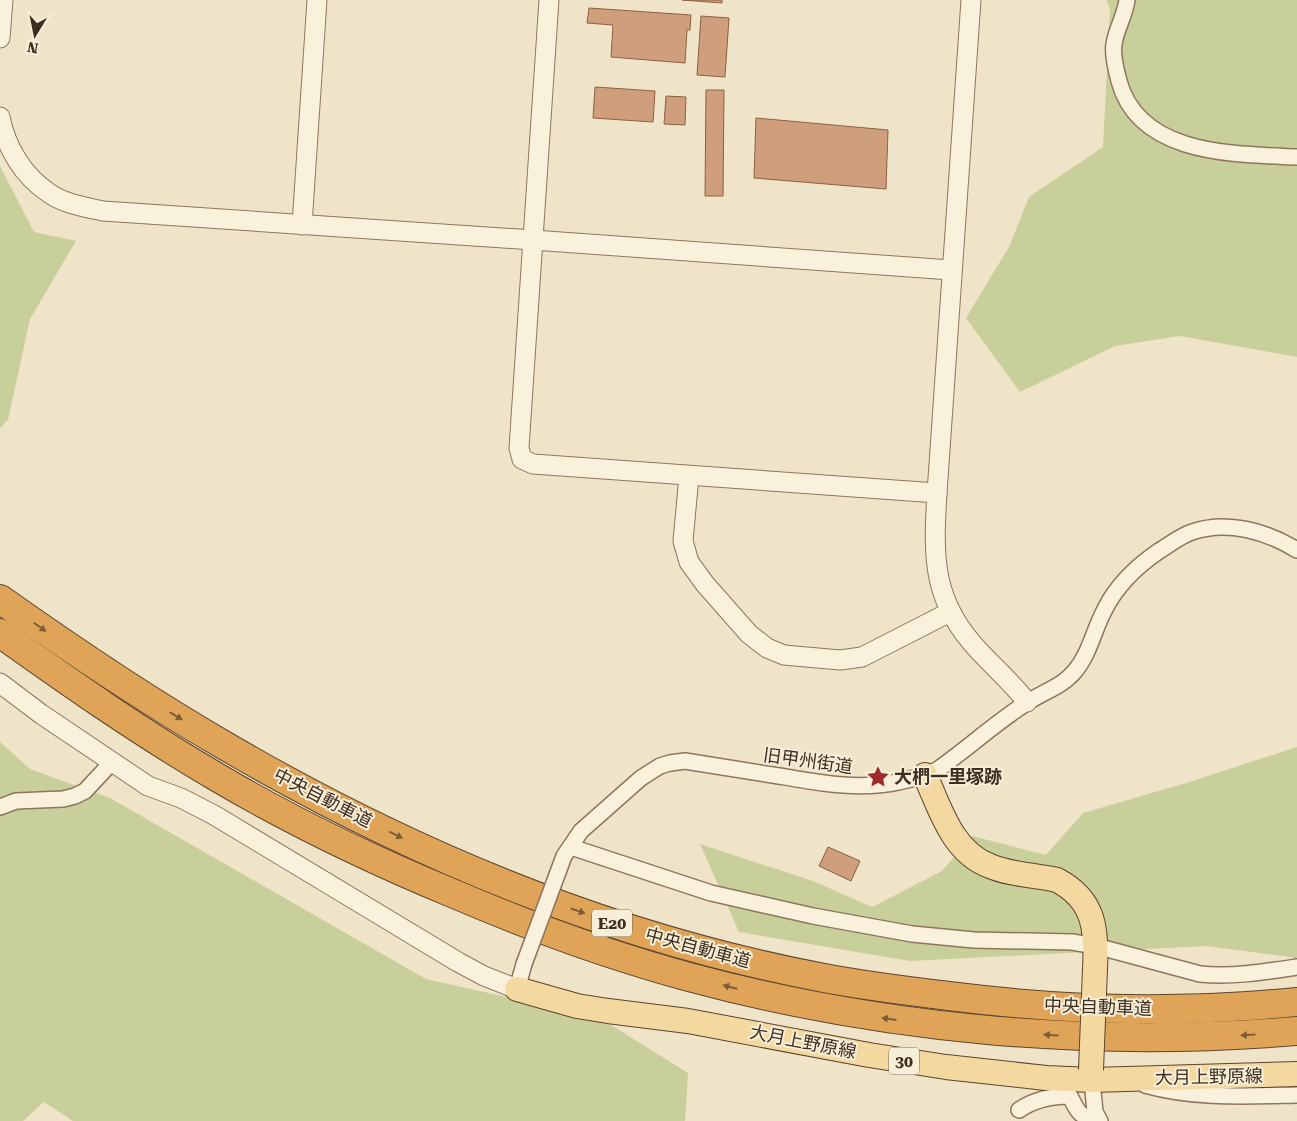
<svg xmlns="http://www.w3.org/2000/svg" width="1297" height="1121" viewBox="0 0 1297 1121" font-family="'Roboto Serif','Noto Sans JP',serif">
  <style>
    .green { fill: #c9cf9b }
    .building { fill: #cf9f7d; stroke: #8d5f41 }
    .lines { fill: none; stroke-linecap: round; stroke-linejoin: round }
    .minor-casing { stroke: #8d765c; stroke-width: 18 }
    .tertiary-casing { stroke: #8d765c; stroke-width: 21 }
    .primary-casing { stroke: #5b4430; stroke-width: 26 }
    .motorway-casing { stroke: #5b4430; stroke-width: 30 }
    .minor { stroke: #faf1dc; stroke-width: 15 }
    .tertiary { stroke: #faf1dc; stroke-width: 19 }
    .primary { stroke: #f3d9a0; stroke-width: 24 }
    .motorway { stroke: #e0a458; stroke-width: 28 }
    .minor-bridge-casing { stroke: #8d765c; stroke-width: 18; stroke-linecap: butt }
    .primary-bridge-casing { stroke: #5b4430; stroke-width: 26; stroke-linecap: butt }
    .minor-bridge { stroke: #faf1dc; stroke-width: 15 }
    .primary-bridge { stroke: #f3d9a0; stroke-width: 24 }
    .oneway { fill: #7e5d36 }
    .labels { text-anchor: middle; stroke-width: 4; stroke-linejoin: round; paint-order: stroke }
    .shield { fill: #f7eed8; stroke: #756857; stroke-width: 1 }
    .shield-label { font-size: 16px; font-weight: bold; fill: #3d2e20 }
    .street-label { font-size: 18px; fill: #3d2e20; stroke: #f7eed8 }
    .poi-label { font-size: 18px; font-weight: bold; fill: #3d2e20; stroke: #f7eed8; text-anchor: start }
  </style>
  <rect width="100%" height="100%" fill="#f0e4c8"/>
  <g class="green">
    <path d="M1106,0H1297V357L1180,336L1115,346L1020,392L966,318L1009,247L1029,197L1103,147L1110,9Z"/>
    <path d="M0,166L34,232L76,241L30,319L8,420L0,428Z"/>
    <path d="M0,742L30,769L110,798L426,979L600,1018L688,1073L685,1121H73L44,1102L23,1121H0Z"/>
    <path d="M1297,747V958L1206,946L910,961L739,932L700,844L813,881L872,907L942,871L972,836L1046,855L1083,813L1186,783Z"/>
  </g>
  <g class="building">
    <path d="M682,0H722V3Z"/>
    <path d="M589,8L691,15L690,30H687L685,63L611,57L613,25L587,23Z"/>
    <path d="M701,16L729,18L725,77L697,75Z"/>
    <path d="M595,87L655,91L653,122L593,118Z"/>
    <path d="M706,90H724L723,196H705Z"/>
    <path d="M666,96L686,97L685,125L664,124Z"/>
    <path d="M756,118L888,130L886,189L754,178Z"/>
    <path d="M828,847L860,861L851,881L819,866Z"/>
  </g>
  <g class="lines">
    <defs>
      <g id="minor">
        <path d="M1127,0C1125,16 1116,29 1114,44C1112,55 1116,70 1119,81C1139,156 1235,154 1297,157"/>
        <path d="M0,807L16,801L63,799L75,796L85,791L112,762"/>
        <path d="M571,847L711,893L813,916L912,934L974,940L1072,942L1096,946L1200,974C1233,977 1264,972 1297,967"/>
        <path d="M564,856L581,831L641,778L660,766L670,763L685,761C717,766 748,771 779,776C838,786 880,794 937,770C967,749 994,724 1025,704C1042,692 1062,687 1075,671C1090,653 1094,629 1105,609C1117,585 1137,566 1159,551C1169,545 1180,536 1192,532C1227,520 1266,531 1297,550"/>
        <path d="M517,989L524,964"/>
        <path d="M1092,1080L1095,1112L1100,1121"/>
        <path d="M1145,1085C1195,1099 1246,1096 1297,1095"/>
        <path d="M1019,1110C1035,1099 1051,1096 1070,1096C1079,1115 1079,1115 1099,1121"/>
      </g>
      <g id="tertiary">
        <path d="M549,0L519,448L522,459L533,464L937,493"/>
        <path d="M971,0L937,493C933,558 932,602 980,652C996,669 1013,684 1027,702"/>
        <path d="M0,38L3,0"/>
        <path d="M0,117C6,147 23,176 49,193C64,204 85,207 103,211L533,240L951,270"/>
        <path d="M302,225L317,0"/>
        <path d="M689,476L683,541L689,562L705,584L749,634L767,648L784,655L840,660L862,657L950,612"/>
        <path d="M0,683L41,714L148,786L181,798L214,815L458,962L484,976L517,989"/>
      </g>
      <g id="primary">
        <path d="M925,775C940,808 952,852 990,866C1011,875 1035,875 1057,880C1095,900 1097,930 1095,969"/>
        <path d="M517,989L577,1006L608,1011L688,1021L869,1055L946,1067L1046,1078L1092,1080L1297,1074"/>
      </g>
      <g id="motorway">
        <path d="M0,599C72,650 146,700 222,744C408,853 612,938 824,978C866,986 907,991 949,996C1020,1005 1093,1010 1165,1009C1209,1009 1253,1006 1297,1002"/>
        <path d="M0,633C70,683 140,732 215,776C291,821 370,859 452,893C529,926 608,955 689,977C886,1030 1093,1048 1297,1031"/>
      </g>
    </defs>
    <use href="#minor" class="minor-casing"/>
    <use href="#tertiary" class="tertiary-casing"/>
    <use href="#primary" class="primary-casing"/>
    <use href="#motorway" class="motorway-casing"/>
    <use href="#minor" class="minor"/>
    <use href="#tertiary" class="tertiary"/>
    <use href="#primary" class="primary"/>
    <use href="#motorway" class="motorway"/>
    <defs>
      <path id="minor-bridge" d="M524,964L564,856"/>
      <path id="primary-bridge" d="M1091,1070L1095,969"/>
    </defs>
    <use href="#minor-bridge" class="minor-bridge-casing"/>
    <use href="#primary-bridge" class="primary-bridge-casing"/>
    <use href="#minor-bridge" class="minor-bridge"/>
    <use href="#primary-bridge" class="primary-bridge"/>
  </g>
  <defs><path id="oneway-solid" d="M-6-.8H1V-3.2L6.5 0L1 3.2V.8H-6Z" transform="scale(1.25)"/></defs>
  <g class="oneway">
    <use href="#oneway-solid" transform="translate(40 627) rotate(35)"/>
    <use href="#oneway-solid" transform="translate(176 716) rotate(31)"/>
    <use href="#oneway-solid" transform="translate(396 835) rotate(26)"/>
    <use href="#oneway-solid" transform="translate(578 911) rotate(19)"/>
    <use href="#oneway-solid" transform="translate(730 987) rotate(-166)"/>
    <use href="#oneway-solid" transform="translate(889 1019) rotate(-172)"/>
    <use href="#oneway-solid" transform="translate(1051 1035) rotate(-176)"/>
    <use href="#oneway-solid" transform="translate(1248 1035) rotate(177)"/>
  </g>
  <defs>
    <symbol id="sight-bare" viewBox="-9 -9 18 18"><path d="M0-6L1.8-2.2L6-1.7L2.9 1.2L3.7 5.4L0 3.3L-3.7 5.4L-2.9 1.2L-6-1.7L-1.8-2.2Z" fill="#9e2a2b" stroke="#f7eed8" stroke-width="2.5" paint-order="stroke"/></symbol>
  </defs>
  <g fill-rule="evenodd">
    <use href="#sight-bare" x="862" y="761" width="32" height="32"/>
  </g>
  <g class="labels">
    <g class="shield">
      <rect x="592" y="909.5" width="40" height="27" rx="4"/>
      <rect x="889" y="1047.5" width="30" height="27" rx="4"/>
    </g>
    <g class="shield-label">
      <text x="612" y="929">E20</text>
      <text x="904" y="1067">30</text>
    </g>
    <g class="street-label">
      <text transform="translate(808 761) rotate(8)" y="6">旧甲州街道</text>
      <text transform="translate(323 798) rotate(27)" y="6">中央自動車道</text>
      <text transform="translate(698 948) rotate(15)" y="6">中央自動車道</text>
      <text transform="translate(1098 1007) rotate(2)" y="6">中央自動車道</text>
      <text transform="translate(803 1042) rotate(11)" y="6">大月上野原線</text>
      <text transform="translate(1209 1077) rotate(-1)" y="6">大月上野原線</text>
    </g>
    <g class="poi-label">
      <text x="894" y="783">大椚一里塚跡</text>
    </g>
  </g>
  <g transform="translate(35 35) rotate(190)" stroke="#f7eed8" stroke-width="4" paint-order="stroke">
  <path d="M0-4L9 19L0 12L-9 19Z" fill="#3d2e20"/>
  <text y="-8" font-size="14" font-weight="bold" text-anchor="middle" fill="#3d2e20">N</text>
  </g>
</svg>
